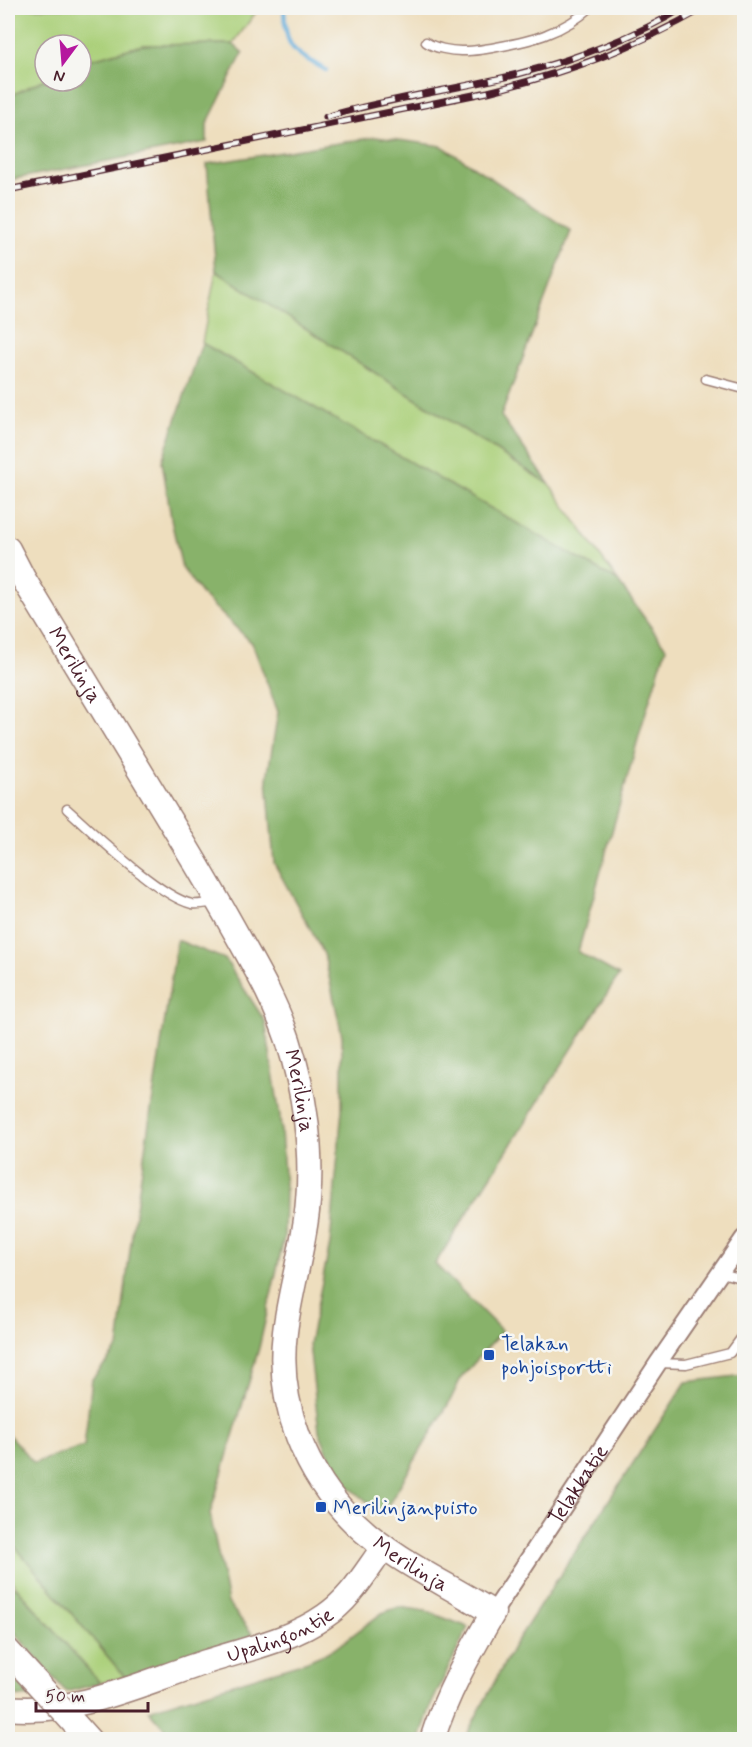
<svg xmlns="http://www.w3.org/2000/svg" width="752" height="1747" viewBox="0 0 752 1747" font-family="Mynerve,sans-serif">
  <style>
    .green { fill: #abd07a; stroke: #7a7852; stroke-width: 1.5 }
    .forest { fill: #88b26a; stroke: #69684a; stroke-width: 1.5 }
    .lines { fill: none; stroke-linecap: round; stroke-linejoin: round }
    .stream { stroke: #61acda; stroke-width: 4.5 }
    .lane-casing { stroke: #9c7e74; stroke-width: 11 }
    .street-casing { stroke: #9c7e74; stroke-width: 20 }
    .secondary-casing { stroke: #9c7e74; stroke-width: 27 }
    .lane { stroke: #fff; stroke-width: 8 }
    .street { stroke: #fff; stroke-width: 16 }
    .secondary { stroke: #fff; stroke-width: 24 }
    .rail-casing { stroke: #4a1f2b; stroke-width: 7 }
    .rail { stroke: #f6f6f2; stroke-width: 4.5; stroke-dasharray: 14; stroke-linecap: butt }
    .secondary-bridge-casing { stroke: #9c7e74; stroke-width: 27; stroke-linecap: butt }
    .secondary-bridge { stroke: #fff; stroke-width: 24 }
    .transit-dot { fill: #1a4fb4; stroke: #f6f6f2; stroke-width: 2 }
    .labels { text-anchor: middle; stroke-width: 5; stroke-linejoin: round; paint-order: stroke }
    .street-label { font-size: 21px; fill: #4a1f2b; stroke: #f6f6f2 }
    .transit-label { font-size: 21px; fill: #164399; stroke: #f6f6f2; text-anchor: start }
  </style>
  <rect width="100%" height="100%" fill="#f6f6f2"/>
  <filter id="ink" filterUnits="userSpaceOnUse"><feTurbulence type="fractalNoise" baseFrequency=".0167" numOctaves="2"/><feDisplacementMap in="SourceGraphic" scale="12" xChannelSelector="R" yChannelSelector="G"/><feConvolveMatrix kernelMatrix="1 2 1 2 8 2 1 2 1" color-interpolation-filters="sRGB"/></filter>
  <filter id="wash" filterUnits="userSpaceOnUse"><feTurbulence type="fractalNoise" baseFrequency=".008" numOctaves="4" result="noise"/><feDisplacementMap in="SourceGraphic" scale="24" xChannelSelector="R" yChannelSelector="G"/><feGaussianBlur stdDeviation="1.35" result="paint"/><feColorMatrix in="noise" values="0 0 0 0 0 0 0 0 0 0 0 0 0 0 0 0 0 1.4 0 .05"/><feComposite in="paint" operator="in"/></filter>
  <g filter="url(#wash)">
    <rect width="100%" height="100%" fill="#eedebe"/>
    <g class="green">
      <path d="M8,8H259L233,44L143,45L81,62V45H45V79L8,97Z"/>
      <path d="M216,271L550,485L618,581L202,343Z"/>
      <path d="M8,1538L125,1677L100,1683L8,1577Z"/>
    </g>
    <g class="forest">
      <path d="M233,44L243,53L207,124V142L8,180V97L45,79V81H81V62L143,45Z"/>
      <path d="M376,137L442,146L571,231L501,416L550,485L216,271L207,164Z"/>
      <path d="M202,343L618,581L666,648L644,718L578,952L619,975L435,1264L502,1331L461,1378L449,1403L383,1514L339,1479L319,1431L309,1344L330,1244L342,1109V1036L324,954L274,863L267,779L278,712L252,643L203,596L182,568L172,524L162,461Z"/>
      <path d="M177,940L225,959L265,1021L280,1116L285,1188L284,1238L259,1348L210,1514L228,1603L253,1635L139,1677H125L8,1538V1434L34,1463L84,1446L92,1379L118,1348L132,1234Z"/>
      <path d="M744,1375V1739H466L469,1730L513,1647L686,1382Z"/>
      <path d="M8,1584L17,1588L100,1683L66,1692L8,1625Z"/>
      <path d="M399,1607L426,1611L468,1627L431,1705L420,1739H174L148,1710L308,1661L334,1649L382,1613Z"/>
      <path d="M8,1673L31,1697L8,1696Z"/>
    </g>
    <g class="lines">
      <path class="stream" d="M284,8C286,50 291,50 326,70"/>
    </g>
  </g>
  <g filter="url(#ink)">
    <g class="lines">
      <defs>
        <g id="lane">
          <path d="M426,42C434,48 451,51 461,51C478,52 532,41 547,34C563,28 578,19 590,8"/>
          <path d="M706,379L744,389"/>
          <path d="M67,809C95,834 158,896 192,904C199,905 208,903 215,902"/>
          <path d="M721,1273L744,1279"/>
          <path d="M658,1363L686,1364L730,1353L744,1334"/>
        </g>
        <g id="street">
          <path id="s1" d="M493,1613L658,1363L744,1238"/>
        </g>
        <g id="secondary">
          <path id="s2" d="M8,549L23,578C76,666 129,754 183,842C203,875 222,908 241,942C259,974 276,1004 288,1040C304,1090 313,1148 308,1201C305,1245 290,1288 285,1332C276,1403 305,1475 356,1524C395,1561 448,1584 493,1613C469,1654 446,1695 432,1740"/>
          <path d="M8,1651L26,1671"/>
          <path id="s3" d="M8,1708C77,1715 141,1683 206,1662C246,1649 291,1640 325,1616C351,1599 366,1571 384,1547"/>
          <path d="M64,1712L89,1740"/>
        </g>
      </defs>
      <use href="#lane" class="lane-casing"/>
      <use href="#street" class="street-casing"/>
      <use href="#secondary" class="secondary-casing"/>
      <use href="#lane" class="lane"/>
      <use href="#street" class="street"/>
      <use href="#secondary" class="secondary"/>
      <defs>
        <g id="rail">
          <path d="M326,117C389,98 454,90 518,74C575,59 633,38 683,8"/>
          <path d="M8,190L488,92C568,72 632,49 704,8"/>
        </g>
      </defs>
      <use href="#rail" class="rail-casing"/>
      <use href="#rail" class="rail"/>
      <defs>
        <path id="secondary-bridge" d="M26,1671L64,1712"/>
      </defs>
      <use href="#secondary-bridge" class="secondary-bridge-casing"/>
      <use href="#secondary-bridge" class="secondary-bridge"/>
    </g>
  </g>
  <g class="transit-dot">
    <rect x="483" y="1349" width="12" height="12" rx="3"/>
    <rect x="315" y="1501" width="12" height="12" rx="3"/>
  </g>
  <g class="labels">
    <g class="street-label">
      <text dy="7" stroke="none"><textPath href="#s2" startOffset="134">Merilinja</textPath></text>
      <text dy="7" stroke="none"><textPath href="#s2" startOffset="618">Merilinja</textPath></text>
      <text dy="7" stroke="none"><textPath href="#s1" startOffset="154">Telakkatie</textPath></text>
      <text dy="7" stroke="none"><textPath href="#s2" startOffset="1142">Merilinja</textPath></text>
      <text dy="7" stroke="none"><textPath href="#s3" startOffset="284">Upalingontie</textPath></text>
    </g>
    <g class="transit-label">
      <text x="501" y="1350">Telakan<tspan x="501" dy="24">pohjoisportti</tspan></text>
      <text x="333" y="1514">Merilinjanpuisto</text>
    </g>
  </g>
  <rect width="752" height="1747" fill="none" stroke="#f6f6f2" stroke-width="30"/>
  <g transform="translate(63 63) rotate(196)"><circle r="28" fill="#f6f6f2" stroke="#b1a0a2" stroke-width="1.5"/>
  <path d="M0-4.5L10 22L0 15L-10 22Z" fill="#b5179e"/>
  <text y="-9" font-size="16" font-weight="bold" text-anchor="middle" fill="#4a1f2b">N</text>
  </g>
  <path d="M36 1702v9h112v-9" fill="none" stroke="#4a1f2b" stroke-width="3"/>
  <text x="45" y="1702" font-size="18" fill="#4a1f2b" stroke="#f6f6f2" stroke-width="4.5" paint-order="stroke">50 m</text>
</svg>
